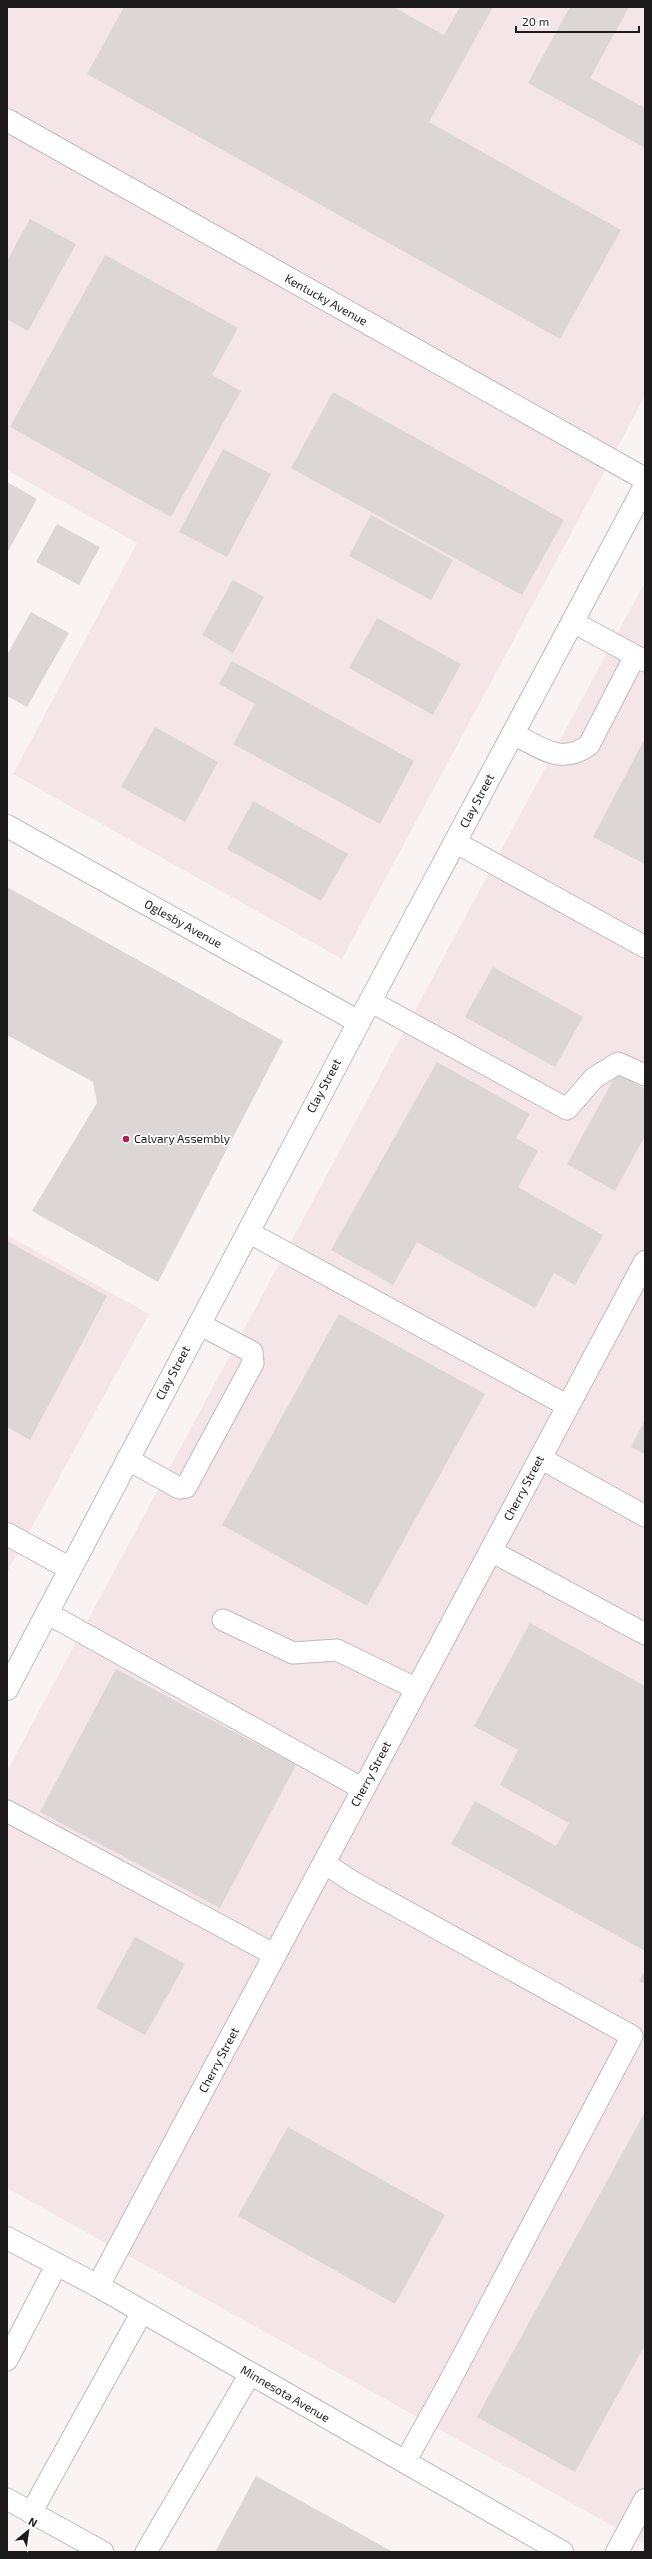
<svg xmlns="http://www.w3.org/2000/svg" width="652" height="2559" viewBox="0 0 652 2559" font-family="'Exo 2',sans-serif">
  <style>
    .built { fill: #f4e5e8 }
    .building { fill: #dcd6d7 }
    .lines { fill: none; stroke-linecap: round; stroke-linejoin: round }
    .lane-casing { stroke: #bfbabb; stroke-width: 23 }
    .street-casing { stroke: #bfbabb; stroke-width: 24 }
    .secondary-casing { stroke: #bfbabb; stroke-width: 24 }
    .lane { stroke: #fff; stroke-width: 21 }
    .street { stroke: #fff; stroke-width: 22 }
    .secondary { stroke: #fff; stroke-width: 22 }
    .poi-dot { fill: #ad1e55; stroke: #fff; stroke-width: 1.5 }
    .labels { text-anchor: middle; stroke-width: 3.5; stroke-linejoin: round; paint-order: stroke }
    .street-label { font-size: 12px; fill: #1c1a1b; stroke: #fff }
    .poi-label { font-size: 12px; fill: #1c1a1b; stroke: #fff; text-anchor: start }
  </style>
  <rect width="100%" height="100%" fill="#f9f3f4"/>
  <g class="built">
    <path d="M7,7H645V396L342,959L13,774L137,543L7,470Z"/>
    <path d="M645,582V2544L7,2188V1771Z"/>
    <path d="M7,1235L149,1314L7,1572Z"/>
  </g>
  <g class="building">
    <path d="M124,7H393L444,35L460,7H493L429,122L621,230L560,339L87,74Z"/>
    <path d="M570,7H629L590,78L645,108V148L528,83Z"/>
    <path d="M30,219L76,244L28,331L7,319V261Z"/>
    <path d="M105,255L238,328L212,375L241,391L171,517L10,427Z"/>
    <path d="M333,392L564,520L522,595L291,468Z"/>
    <path d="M223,449L271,474L227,557L179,532Z"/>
    <path d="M7,482L37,499L7,553Z"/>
    <path d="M371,515L453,560L431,600L349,556Z"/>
    <path d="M57,524L100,547L79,585L36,562Z"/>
    <path d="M233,580L264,597L233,653L202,635Z"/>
    <path d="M31,612L69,633L27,707L7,696V655Z"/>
    <path d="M377,618L461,664L433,715L349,668Z"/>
    <path d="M232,661L414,761L380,824L233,744L255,704L219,684Z"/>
    <path d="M155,727L218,762L185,822L121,787Z"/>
    <path d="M645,738V864L593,837Z"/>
    <path d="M253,801L348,854L321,901L227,849Z"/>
    <path d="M7,887L283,1041L158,1282L32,1211L97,1103L93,1082L7,1035Z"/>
    <path d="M493,967L583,1017L555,1067L465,1017Z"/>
    <path d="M437,1062L530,1114L516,1138L538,1151L518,1187L603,1235L575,1285L554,1273L535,1308L417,1242L393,1285L331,1250Z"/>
    <path d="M617,1073L645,1089V1136L615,1191L567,1164Z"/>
    <path d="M7,1241L107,1296L30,1440L7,1427Z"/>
    <path d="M339,1314L485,1394L367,1606L222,1525Z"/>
    <path d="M645,1420V1454L631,1447Z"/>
    <path d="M530,1623L645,1686V1951L451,1844L475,1801L556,1846L569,1823L500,1785L518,1750L474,1726Z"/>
    <path d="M116,1669L296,1765L220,1908L40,1812Z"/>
    <path d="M135,1937L185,1964L145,2035L96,2008Z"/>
    <path d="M645,1970V1984L639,1981Z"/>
    <path d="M645,2112V2345L575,2472L477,2417Z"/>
    <path d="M288,2127L445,2215L395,2304L238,2216Z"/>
    <path d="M256,2476L393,2552H215Z"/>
  </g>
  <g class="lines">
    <defs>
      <g id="lane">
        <path d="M573,622L645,661"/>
        <path d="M513,734C541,747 560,766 589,745L635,656"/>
        <path d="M455,842L645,947"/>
        <path d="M370,1001L567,1109L594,1078L618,1063L645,1075"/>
        <path d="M248,1232L568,1406"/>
        <path d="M540,1458L645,1516"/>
        <path d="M127,1459L179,1488L186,1487L253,1363L252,1352L199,1324"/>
        <path d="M491,1551L645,1634"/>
        <path d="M47,1613L363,1789"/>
        <path d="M223,1620L293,1653L337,1650L417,1689"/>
        <path d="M7,1811L275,1955"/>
        <path d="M324,1863L353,1882L632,2036L445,2390L405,2462"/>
        <path d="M7,2360L57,2264"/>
        <path d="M7,2499L103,2552"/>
        <path d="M31,2513L142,2312"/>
        <path d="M146,2552L250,2374"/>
      </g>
      <g id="street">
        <path d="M7,120L645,479"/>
        <path d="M7,826L359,1022"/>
        <path d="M7,1534L69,1568"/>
        <path d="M98,2286L645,1262"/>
        <path d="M617,2552L645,2500"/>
      </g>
      <g id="secondary">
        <path d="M7,1689L359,1022L645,486"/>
        <path d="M7,2238L98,2286L562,2552"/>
      </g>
    </defs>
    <use href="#lane" class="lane-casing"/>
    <use href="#street" class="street-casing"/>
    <use href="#secondary" class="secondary-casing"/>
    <use href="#lane" class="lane"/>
    <use href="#street" class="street"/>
    <use href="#secondary" class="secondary"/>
  </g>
  <circle class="poi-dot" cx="126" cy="1139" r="4"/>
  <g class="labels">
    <g class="street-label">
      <text transform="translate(326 300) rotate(29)" y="4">Kentucky Avenue</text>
      <text transform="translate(477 801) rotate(-62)" y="4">Clay Street</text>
      <text transform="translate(183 924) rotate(29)" y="4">Oglesby Avenue</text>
      <text transform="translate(324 1086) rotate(-62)" y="4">Clay Street</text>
      <text transform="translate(173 1373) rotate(-62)" y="4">Clay Street</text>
      <text transform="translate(524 1488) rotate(-62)" y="4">Cherry Street</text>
      <text transform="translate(371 1774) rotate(-62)" y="4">Cherry Street</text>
      <text transform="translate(219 2060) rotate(-62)" y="4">Cherry Street</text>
      <text transform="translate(285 2394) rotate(30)" y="4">Minnesota Avenue</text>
    </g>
    <g class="poi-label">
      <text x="134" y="1143">Calvary Assembly</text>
    </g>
  </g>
  <rect width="652" height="2559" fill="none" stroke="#1c1a1b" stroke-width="16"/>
  <g transform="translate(28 2531) rotate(29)" stroke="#ffffff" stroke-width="3" paint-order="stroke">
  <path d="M0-3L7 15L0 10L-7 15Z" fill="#1c1a1b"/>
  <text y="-6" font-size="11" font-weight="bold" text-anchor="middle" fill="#1c1a1b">N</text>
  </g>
  <path d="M516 26v6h123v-6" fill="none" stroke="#1c1a1b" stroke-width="2"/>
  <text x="522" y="26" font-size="12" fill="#1c1a1b" stroke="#ffffff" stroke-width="3" paint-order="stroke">20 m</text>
</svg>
